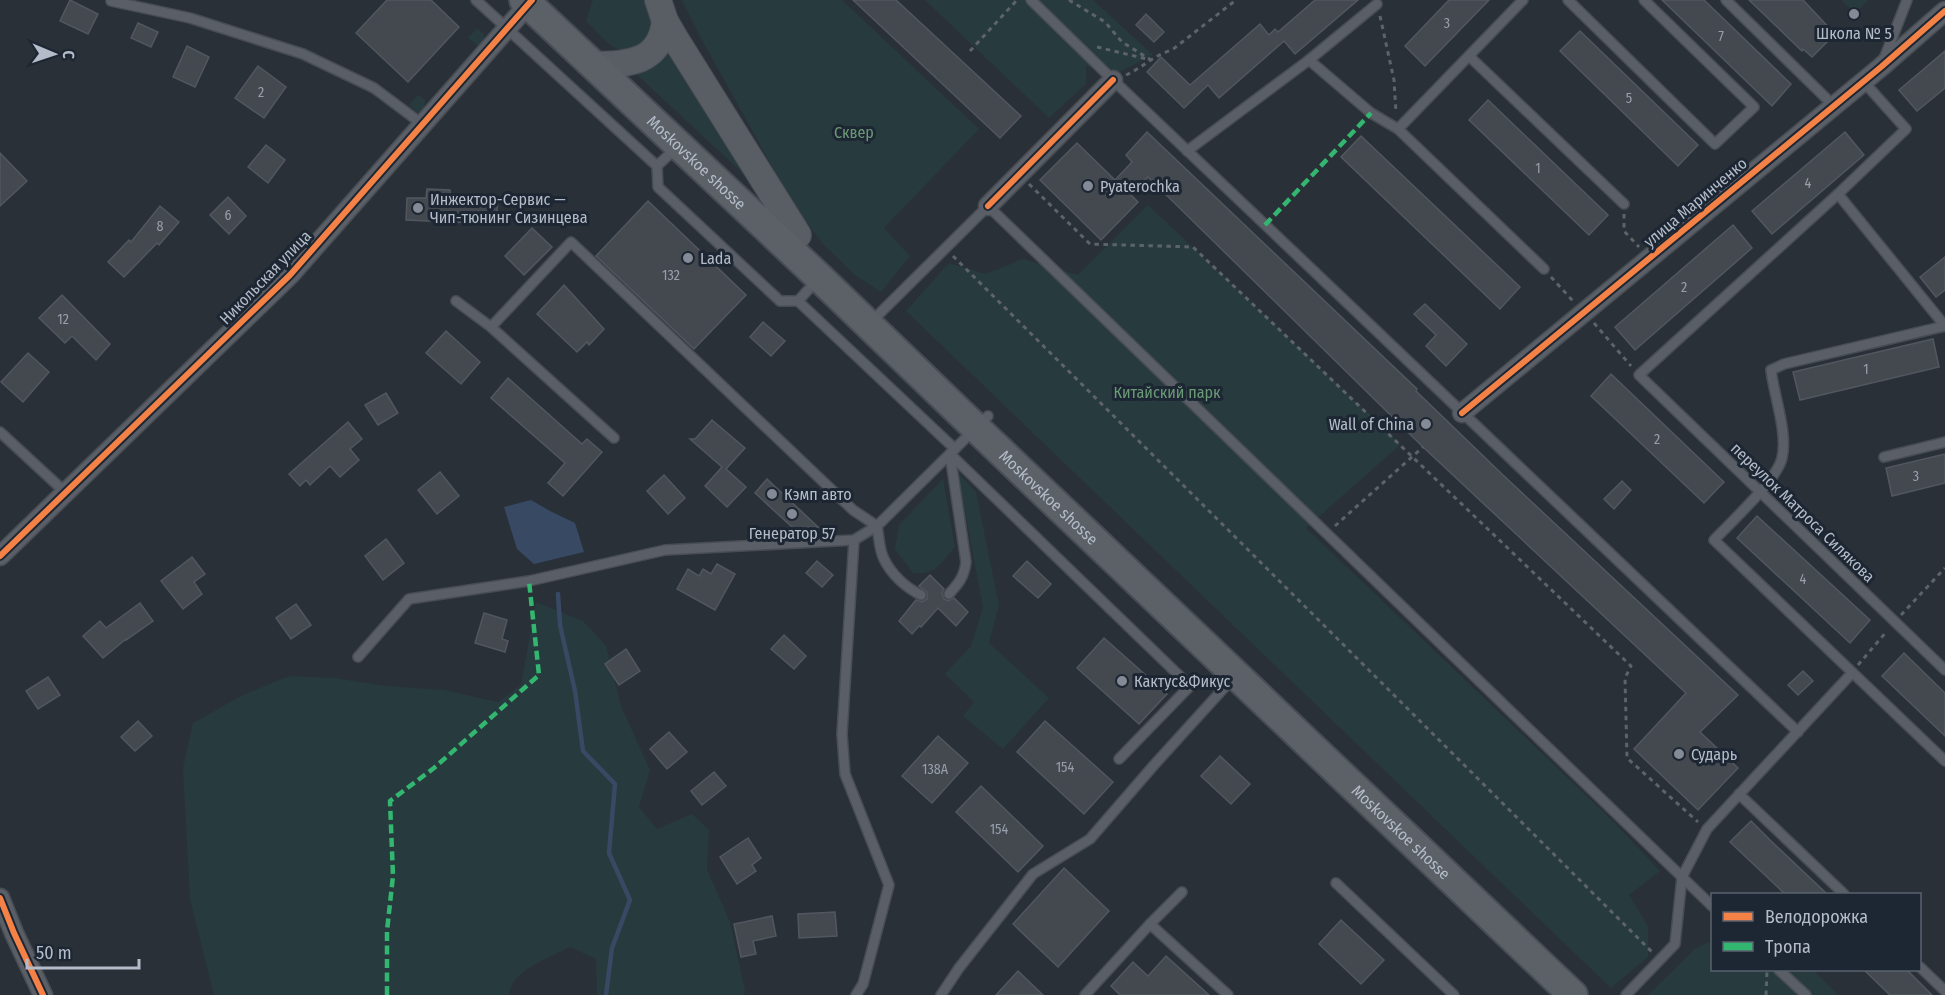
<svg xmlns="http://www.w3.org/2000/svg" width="1945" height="995" viewBox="0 0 1945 995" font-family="'Fira Sans Condensed',sans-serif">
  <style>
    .green { fill: #273a3e }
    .water { fill: #384963 }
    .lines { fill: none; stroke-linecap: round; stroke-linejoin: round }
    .stream { stroke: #384963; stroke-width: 4.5 }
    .building { fill: #444950; stroke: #52575f; stroke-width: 1.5 }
    .service-casing { stroke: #484c53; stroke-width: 12 }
    .minor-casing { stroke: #484c53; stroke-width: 21 }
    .secondary-casing { stroke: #484c53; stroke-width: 28 }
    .primary-casing { stroke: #484c55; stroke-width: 32 }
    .path { stroke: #5d636a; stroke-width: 3; stroke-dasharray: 4.5 4.5; stroke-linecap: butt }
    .service { stroke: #5a5e66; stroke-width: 9 }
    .minor { stroke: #5a5e66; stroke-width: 18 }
    .secondary { stroke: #595d64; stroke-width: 26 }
    .primary { stroke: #5c6168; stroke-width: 28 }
    .quiet { stroke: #33b770; stroke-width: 4.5; stroke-dasharray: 9 4.5; stroke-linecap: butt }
    .cycleway-casing { stroke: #1d2633; stroke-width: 10 }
    .cycleway { stroke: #f48246; stroke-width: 6 }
    .poi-dot { fill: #848b96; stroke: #1d2633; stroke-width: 2 }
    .labels { text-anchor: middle; stroke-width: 6; stroke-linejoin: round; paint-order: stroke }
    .number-label { font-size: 14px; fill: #989fab }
    .poi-label { font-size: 16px; fill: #b4bcc9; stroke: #1d2633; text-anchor: start }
    .park-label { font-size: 16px; fill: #6b9a76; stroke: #1d2633 }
    .street-label { font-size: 16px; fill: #b4bcc9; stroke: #1d2633 }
  </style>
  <rect width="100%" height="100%" fill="#2a3038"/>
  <g class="green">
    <path d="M593,0H649C650,6 653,12 654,18C655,39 639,56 618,49C609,47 594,28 586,21Z"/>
    <path d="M682,0H842L979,129L884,228L910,256L881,292L855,275L823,244L793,204L702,40Z"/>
    <path d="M925,0H1093L1153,55L1115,74L1086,66V84L1049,118Z"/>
    <path d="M1841,0H1868L1855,13Z"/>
    <path d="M477,28L484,34V41L478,46L468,38Z"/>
    <path d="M670,45L760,189L632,70Z"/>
    <path d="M418,95L425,100L424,107L418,113L409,105Z"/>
    <path d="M1148,205L1401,444L1306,528L1615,823L1660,871L1629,895L1648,926V957L1611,988L906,311L949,263L986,274L1023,259L1078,275Z"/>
    <path d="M957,471L976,492L999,605L989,643L1049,698L1003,749L963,716L974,702L945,674L971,646L983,607Z"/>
    <path d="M943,479L955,547C942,562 935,576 913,573L895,549L899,525Z"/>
    <path d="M536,602L583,621L606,646L621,706L650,770L639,807L657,829L692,814L709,830L707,869L730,922L745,990L744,995H597L596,959L570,947C550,958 512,969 509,995H214L190,899L183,768L193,723L243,695L289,676L334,678L386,686L444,690L498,702L521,685Z"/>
    <path d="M1712,941V970H1813L1838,995H1648L1696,948Z"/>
  </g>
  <path class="water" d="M531,500L550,511L575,523L584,552L534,564L517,549L504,507Z"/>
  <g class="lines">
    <path class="stream" d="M558,594L560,625L575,691L583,751L615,784L609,853L630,900L612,948L606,995"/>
  </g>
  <g class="building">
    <path d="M70,0L98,14L88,34L60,21Z"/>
    <path d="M387,0H431L459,27L408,82L356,33Z"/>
    <path d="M853,0H896L1021,116L1000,138Z"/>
    <path d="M1315,0H1358L1295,54L1284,41L1219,98L1208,85L1184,108L1147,72L1161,57L1190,85L1260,24L1269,35L1275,29L1278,32Z"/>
    <path d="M1449,0H1489L1425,66L1405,46Z"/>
    <path d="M1662,0H1704L1791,84L1772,106Z"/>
    <path d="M1749,0H1803L1835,34L1812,57L1803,49L1802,51Z"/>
    <path d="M1146,14L1164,32L1154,42L1136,25Z"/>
    <path d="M138,23L158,32L151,47L131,38Z"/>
    <path d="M1580,31L1698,145L1678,166L1560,51Z"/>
    <path d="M187,46L209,57L195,87L173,77Z"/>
    <path d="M1945,51V88L1917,111L1899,90Z"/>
    <path d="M258,66L286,87L264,118L235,98Z"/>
    <path d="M1488,100L1608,215L1589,235L1469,120Z"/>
    <path d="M1147,132L1417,389L1416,391L1504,476L1738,695L1700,732L1738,768L1698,810L1634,749L1686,693L1423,447L1148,177L1131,195L1138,202L1101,240L1040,180L1077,143L1115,180L1132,162L1126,155Z"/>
    <path d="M1845,132L1864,155L1772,234L1752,211Z"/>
    <path d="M1361,136L1520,287L1500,309L1341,157Z"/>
    <path d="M266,145L285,160L268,183L248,167Z"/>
    <path d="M0,153L27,181L0,206Z"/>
    <path d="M427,189L450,190V195L498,197L496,224L406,220L407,198H426Z"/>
    <path d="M228,197L246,216L229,234L210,215Z"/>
    <path d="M648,201L746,295L694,349L596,256Z"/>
    <path d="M160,206L179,222L159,245L157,243L124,277L108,262L129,240L131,242Z"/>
    <path d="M1733,225L1752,248L1635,350L1615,327Z"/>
    <path d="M532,228L552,247L524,275L505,256Z"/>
    <path d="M1945,257V290L1936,297L1920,277Z"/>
    <path d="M564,285L604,329L589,345L587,342L577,352L537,314Z"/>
    <path d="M62,295L110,344L96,360L72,336L65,343L39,318Z"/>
    <path d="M1425,304L1467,344L1446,366L1426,346L1436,335L1414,314Z"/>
    <path d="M763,322L785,341L771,356L750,337Z"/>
    <path d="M446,331L480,362L461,384L426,353Z"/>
    <path d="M1933,339L1939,367L1800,400L1793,372Z"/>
    <path d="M28,353L49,372L23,402L1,382Z"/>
    <path d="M1611,374L1724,482L1704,503L1591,396Z"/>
    <path d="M508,378L582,444L587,439L602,452L563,496L548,483L565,463L491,398Z"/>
    <path d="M386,393L398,413L378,425L365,405Z"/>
    <path d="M712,420L745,448L726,469L746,487L727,507L705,486L722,467L690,439H695Z"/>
    <path d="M348,422L362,439L350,449L359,460L340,477L330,466L310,485L306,480L300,486L289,474Z"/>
    <path d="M1945,454V483L1892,496L1886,468Z"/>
    <path d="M440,472L459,496L437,514L418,490Z"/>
    <path d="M664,475L685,498L668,514L647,491Z"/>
    <path d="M767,479L818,527L793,528L755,493Z"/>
    <path d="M1622,481L1631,490L1614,509L1604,499Z"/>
    <path d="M1757,516L1870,620L1850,643L1737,538Z"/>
    <path d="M386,539L404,563L383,580L365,556Z"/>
    <path d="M192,557L205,574L194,582L202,594L183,609L161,581Z"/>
    <path d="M817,561L833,575L822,587L806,573Z"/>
    <path d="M1027,561L1051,584L1038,598L1013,576Z"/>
    <path d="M717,564L735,574L715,610L677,589L688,569L699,576L703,569L711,574Z"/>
    <path d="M930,575L944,589L942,593L944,599L948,601L954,598L968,612L956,626L938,608L921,627L919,626L912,634L899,621L916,600L922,602L927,599V592L919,586Z"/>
    <path d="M140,603L153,621L126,640V639L103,658L83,636L100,621L106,628Z"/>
    <path d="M296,604L311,625L291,639L276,618Z"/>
    <path d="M484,613L507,620L502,639L508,641L505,652L475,643Z"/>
    <path d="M784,635L806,656L794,669L771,649Z"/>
    <path d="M1104,638L1167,694L1139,724L1077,668Z"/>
    <path d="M626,649L640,671L619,685L605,664Z"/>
    <path d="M1904,653L1945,693V736L1882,676Z"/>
    <path d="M1803,671L1813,681L1798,695L1788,685Z"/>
    <path d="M48,677L60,695L38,709L26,691Z"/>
    <path d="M138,721L152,736L135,751L121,737Z"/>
    <path d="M1045,721L1113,782L1084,814L1017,752Z"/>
    <path d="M669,732L687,752L667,769L650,749Z"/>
    <path d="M938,736L968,763L932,803L902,776Z"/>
    <path d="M1220,756L1250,784L1231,804L1201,776Z"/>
    <path d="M714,772L726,786L702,805L691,791Z"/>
    <path d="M981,786L1043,846L1018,872L956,812Z"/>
    <path d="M1751,821L1771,841L1827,894H1785L1730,842Z"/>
    <path d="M748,838L761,858L752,865L756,871L737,884L720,857Z"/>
    <path d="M1064,868L1109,911L1058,967L1013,924Z"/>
    <path d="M835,912L837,936L799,938L798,914Z"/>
    <path d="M772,916L776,936L753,941L756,954L741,957L734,924Z"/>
    <path d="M1341,920L1384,960L1361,984L1319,944Z"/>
    <path d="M1166,956L1209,995H1120L1111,986L1133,962L1148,976Z"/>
    <path d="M1863,969H1906L1932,995H1890Z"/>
    <path d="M1018,971L1043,995H996Z"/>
  </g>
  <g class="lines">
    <defs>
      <g id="service">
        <path d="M476,0L657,166L658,187L780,301H798L818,279"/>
        <path d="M1031,0L1113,80L1798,732"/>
        <path d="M1568,0L1715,144L1754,107L1644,0"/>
        <path d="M1726,0L1833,105"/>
        <path d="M111,1L190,18L303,54L374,88L422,124"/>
        <path d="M1469,56L1624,204"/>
        <path d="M1884,59L1907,0"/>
        <path d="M1309,60L1371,113L1398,129L1523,0"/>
        <path d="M1863,81L1906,129L1838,194L1945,326"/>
        <path d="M1398,129L1544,269"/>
        <path d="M1187,151L1309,60L1377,4"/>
        <path d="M657,166L677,147"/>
        <path d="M1838,194L1639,375L1945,670"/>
        <path d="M456,301L491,327L614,438"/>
        <path d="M798,301L955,449"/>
        <path d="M870,323L988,206L1712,906"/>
        <path d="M1945,326L1784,364L1771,370C1774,396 1788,433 1782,458C1777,480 1731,522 1714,540L1945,761"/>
        <path d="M491,327L571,242L853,510L877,526L988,416"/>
        <path d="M0,432L65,492"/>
        <path d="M950,454L1190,686L1119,759"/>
        <path d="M1884,457L1945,442"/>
        <path d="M854,540L842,734L845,774L889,885L863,984L856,995"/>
        <path d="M949,594C959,583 964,577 966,562L950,454"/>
        <path d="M358,657L409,599L529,581L665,550L854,540L877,526C879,536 879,550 884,559C891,574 906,588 921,595"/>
        <path d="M1739,794L1844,894"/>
        <path d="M1336,883L1454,995"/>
        <path d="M1182,892L1150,924L1228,995"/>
        <path d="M1920,967L1945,991"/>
        <path d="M1779,970L1806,995"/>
        <path d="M941,995L959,968L1033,874L1090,839L1154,765L1233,678"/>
        <path d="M1085,995L1150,924"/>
        <path d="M1626,995L1675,944L1682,877L1707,829L1852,673"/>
      </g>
      <g id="minor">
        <path d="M988,206L1113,80"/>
        <path d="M1462,413L1881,67L1945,11"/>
        <path d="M0,556L290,275L532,0"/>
        <path d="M0,898L14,933L43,995"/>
      </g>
      <g id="secondary">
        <path d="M658,0L665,21L676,40L798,235"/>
        <path d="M592,65C628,64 660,64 665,21"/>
      </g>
      <g id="primary">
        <path id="s1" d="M524,0L820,278L976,428L1573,995"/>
      </g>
    </defs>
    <use href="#service" class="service-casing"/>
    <use href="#minor" class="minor-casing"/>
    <use href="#secondary" class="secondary-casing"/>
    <use href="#primary" class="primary-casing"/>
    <g class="path">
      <path d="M1069,0L1105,22L1122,42L1151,60"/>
      <path d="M1380,16L1394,80L1396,113"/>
      <path d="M1097,47L1147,59"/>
      <path d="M970,51L1017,0"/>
      <path d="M1126,75C1142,68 1154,55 1172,50L1236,0"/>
      <path d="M1029,184L1090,244L1193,247L1631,666L1625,678L1627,758L1698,822"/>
      <path d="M1624,214V231L1639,247"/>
      <path d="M953,256L1652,952"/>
      <path d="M1551,277L1573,301"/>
      <path d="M1594,323L1631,366"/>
      <path d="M1335,526L1423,447"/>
      <path d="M1901,615L1945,568"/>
      <path d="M1858,665L1887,631"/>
      <path d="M1766,995L1767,971"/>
    </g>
    <use href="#service" class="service"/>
    <use href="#minor" class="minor"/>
    <use href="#secondary" class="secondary"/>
    <use href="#primary" class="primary"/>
    <g class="quiet">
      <path d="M1265,225L1371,113"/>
      <path d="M387,995V931L393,876L390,801L434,768L539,675L529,581"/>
    </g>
    <defs>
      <g id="cycleway">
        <path d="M988,206L1113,80"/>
        <path d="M1462,413L1881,67L1945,11"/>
        <path d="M0,556L290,275L532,0"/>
        <path d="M0,898L14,933L43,995"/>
      </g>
    </defs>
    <use href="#cycleway" class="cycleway-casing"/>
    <use href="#cycleway" class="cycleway"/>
  </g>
  <g class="poi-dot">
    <circle cx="1854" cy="14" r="6"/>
    <circle cx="1088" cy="186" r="6"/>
    <circle cx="418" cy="208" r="6"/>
    <circle cx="688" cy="258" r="6"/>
    <circle cx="1426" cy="424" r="6"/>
    <circle cx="772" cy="494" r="6"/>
    <circle cx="792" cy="514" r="6"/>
    <circle cx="1122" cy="681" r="6"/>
    <circle cx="1679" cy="754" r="6"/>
  </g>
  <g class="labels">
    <g class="number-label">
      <text x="1447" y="28">3</text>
      <text x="1721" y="41">7</text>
      <text x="261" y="97">2</text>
      <text x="1629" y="103">5</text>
      <text x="1538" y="173">1</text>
      <text x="1808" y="188">4</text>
      <text x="228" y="220">6</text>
      <text x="160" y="231">8</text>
      <text x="671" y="280">132</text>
      <text x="1684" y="292">2</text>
      <text x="63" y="324">12</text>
      <text x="1866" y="374">1</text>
      <text x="1657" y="444">2</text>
      <text x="1916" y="481">3</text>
      <text x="1803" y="584">4</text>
      <text x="1065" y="772">154</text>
      <text x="935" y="774">138А</text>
      <text x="999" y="834">154</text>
    </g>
    <g class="poi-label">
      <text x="1854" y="39" text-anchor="middle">Школа № 5</text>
      <text x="1100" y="192">Pyaterochka</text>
      <text x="430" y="205">Инжектор-Сервис —<tspan x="430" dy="18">Чип-тюнинг Сизинцева</tspan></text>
      <text x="700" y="264">Lada</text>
      <text x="1414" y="430" text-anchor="end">Wall of China</text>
      <text x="784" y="500">Кэмп авто</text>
      <text x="792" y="539" text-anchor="middle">Генератор 57</text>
      <text x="1134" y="687">Кактус&amp;Фикус</text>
      <text x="1691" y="760">Сударь</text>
    </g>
    <g class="park-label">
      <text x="854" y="138">Сквер</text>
      <text x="1167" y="398">Китайский парк</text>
    </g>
    <g class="street-label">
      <text dy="6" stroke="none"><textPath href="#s1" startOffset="237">Moskovskoe shosse</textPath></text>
      <text transform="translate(1695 202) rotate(-40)" y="6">улица Маринченко</text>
      <text transform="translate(265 277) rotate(-46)" y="6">Никольская улица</text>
      <text dy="6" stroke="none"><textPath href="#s1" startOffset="723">Moskovskoe shosse</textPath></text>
      <text transform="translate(1803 512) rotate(44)" y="6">переулок Матроса Силякова</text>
      <text dy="6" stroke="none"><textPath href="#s1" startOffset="1209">Moskovskoe shosse</textPath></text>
    </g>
  </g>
  <rect x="1711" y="893" width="210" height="78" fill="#1d2633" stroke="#59626f" stroke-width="1.5"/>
  <rect x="1723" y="912" width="30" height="9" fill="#f48246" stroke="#59626f" stroke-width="1.5"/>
  <text x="1765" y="923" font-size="18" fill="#b4bcc9">Велодорожка</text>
  <rect x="1723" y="942" width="30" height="9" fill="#33b770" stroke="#59626f" stroke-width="1.5"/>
  <text x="1765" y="953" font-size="18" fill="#b4bcc9">Тропа</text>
  <g transform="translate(54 54) rotate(92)" stroke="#1d2633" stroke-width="4.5" paint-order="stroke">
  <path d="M0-4.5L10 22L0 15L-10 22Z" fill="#b4bcc9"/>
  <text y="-9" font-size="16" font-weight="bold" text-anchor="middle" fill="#b4bcc9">С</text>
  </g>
  <path d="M27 959v9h112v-9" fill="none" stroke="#b4bcc9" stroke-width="3"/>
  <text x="36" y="959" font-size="18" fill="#b4bcc9" stroke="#1d2633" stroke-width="4.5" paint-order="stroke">50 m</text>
</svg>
